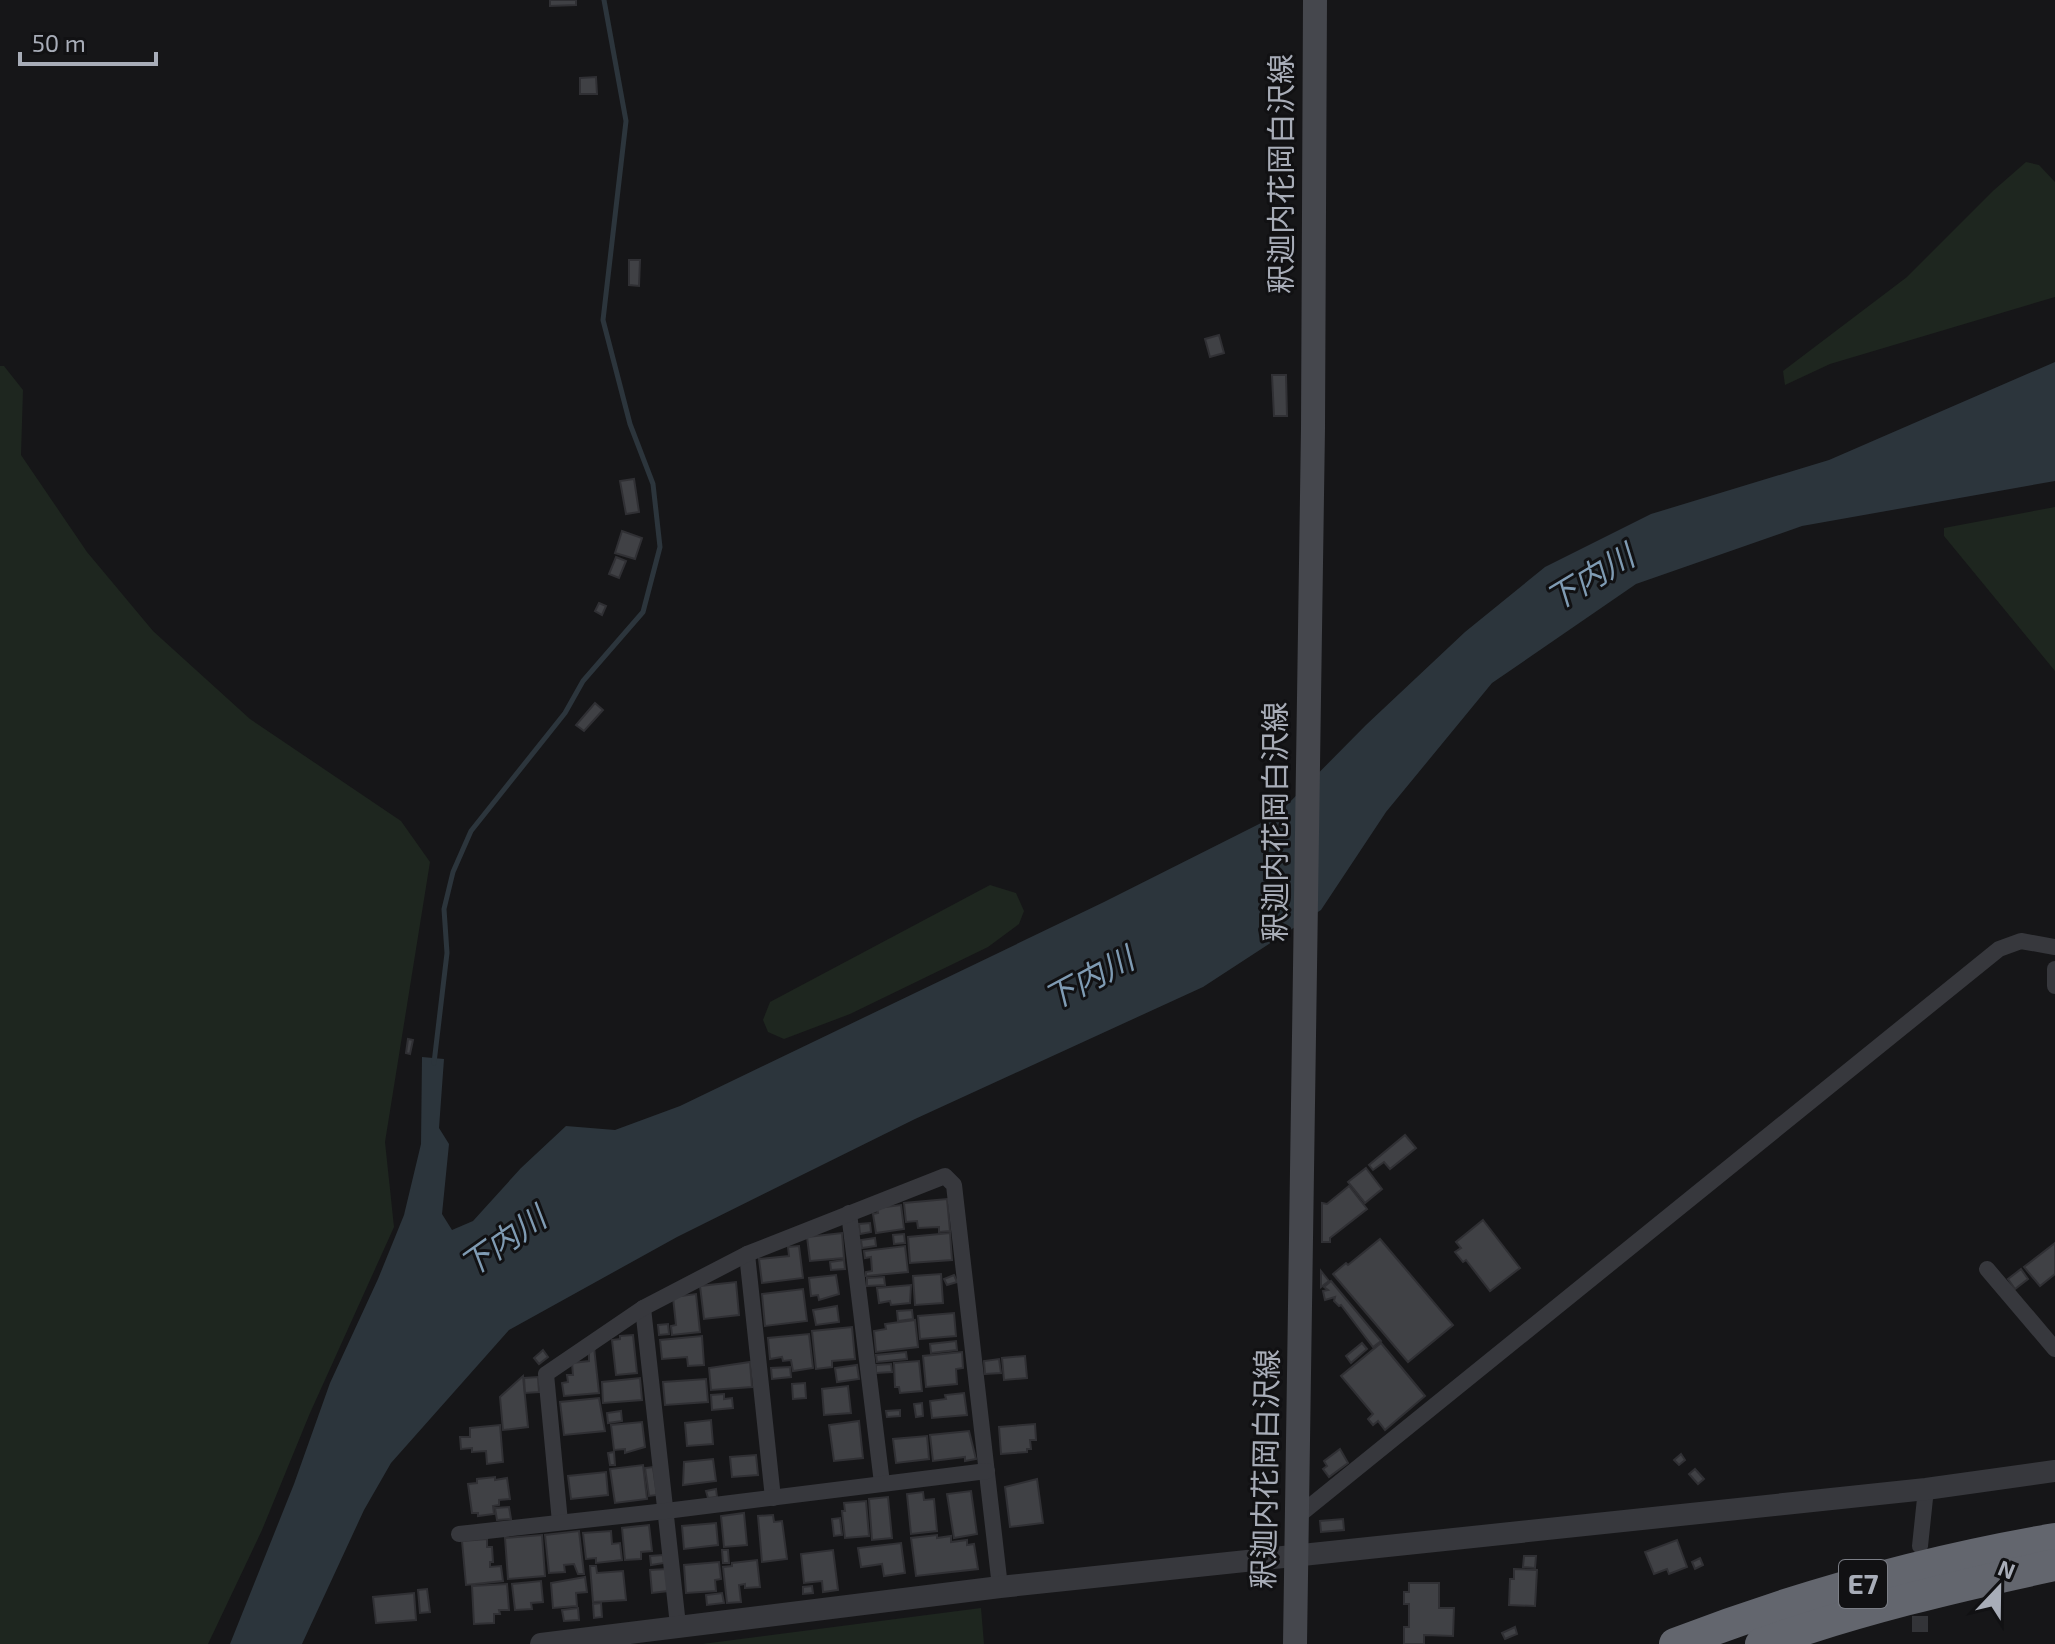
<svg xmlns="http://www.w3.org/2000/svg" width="2055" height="1644" viewBox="0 0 2055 1644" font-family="'Exo 2','Noto Sans JP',sans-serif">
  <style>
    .green { fill: #1e261f }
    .water { fill: #2c353c }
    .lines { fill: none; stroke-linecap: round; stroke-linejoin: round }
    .stream { stroke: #2c353c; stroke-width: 5 }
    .building { fill: #404145; stroke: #303034; stroke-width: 2 }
    .minor-tunnel { stroke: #333438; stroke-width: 16; stroke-dasharray: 16 8; stroke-linecap: butt }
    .minor { stroke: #37383d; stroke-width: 16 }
    .tertiary { stroke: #37383d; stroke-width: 22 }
    .secondary { stroke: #45474d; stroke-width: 24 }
    .motorway { stroke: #63666e; stroke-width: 32 }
    .labels { text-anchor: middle; stroke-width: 6; stroke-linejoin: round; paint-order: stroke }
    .shield { fill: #111113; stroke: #7b7e86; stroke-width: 2 }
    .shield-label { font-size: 28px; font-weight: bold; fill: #a8adb8 }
    .street-label { font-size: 30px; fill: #a8adb8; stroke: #111113 }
    .water-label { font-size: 32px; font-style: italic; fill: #7f9bb3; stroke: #111113 }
  </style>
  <rect width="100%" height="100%" fill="#161618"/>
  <g class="green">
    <path d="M2026,162L2039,165L2055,182V297L1830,364L1785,385L1783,371L1907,277L1994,190Z"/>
    <path d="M0,366H4L23,390L21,455L87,552L153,631L250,719L401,821L430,862L385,1142L394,1227L310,1413L262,1530L208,1644H0Z"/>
    <path d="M2055,507V671L1944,536V528Z"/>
    <path d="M990,885L1016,893L1024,911L1019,924L988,947L850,1014L784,1039L768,1032L763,1020L770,1002Z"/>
    <path d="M981,1608L984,1644H702Z"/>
  </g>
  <path class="water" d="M2055,362V481L1802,526L1636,584L1492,683L1386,812L1321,910L1203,987L915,1119L677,1237L509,1330L391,1463L364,1510L302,1644H230L294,1484L330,1383L378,1279L404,1215L421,1144L422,1057L444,1059L439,1128L449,1144L442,1214L452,1230L473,1221L521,1168L566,1126L615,1130L680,1106L1104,902L1277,815L1366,725L1465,632L1545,567L1651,514L1829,460Z"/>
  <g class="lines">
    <path class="stream" d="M434,1063L447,953L444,909L453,872L471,831L565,713L583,681L643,612L660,547L653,484L630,424L603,320L626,121L604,0"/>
  </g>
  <g class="building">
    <path d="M550,0H576V5L550,6Z"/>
    <path d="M596,77L597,94H580V78Z"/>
    <path d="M629,260H640L639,286L629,285Z"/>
    <path d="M1219,335L1224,353L1210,357L1205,339Z"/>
    <path d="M1272,375H1286L1287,416H1274Z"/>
    <path d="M634,479L639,512L626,514L620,481Z"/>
    <path d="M622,531L642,538L635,559L615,553Z"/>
    <path d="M616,557L626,561L619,578L609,574Z"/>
    <path d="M599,603L606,606L602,615L595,611Z"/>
    <path d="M595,703L603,710L584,731L576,725Z"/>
    <path d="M408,1039L413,1040L410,1054L406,1053Z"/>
    <path d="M1405,1135L1416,1148L1390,1169L1384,1162L1373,1170L1369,1165Z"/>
    <path d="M1366,1168L1382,1189L1365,1203L1348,1182Z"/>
    <path d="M1349,1186L1367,1209L1330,1238V1242H1322V1203L1327,1204Z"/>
    <path d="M947,1199L950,1231L939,1232V1227L918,1228L917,1221L906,1222L904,1203Z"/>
    <path d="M901,1205L904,1229L876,1233L873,1214L878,1213L877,1208Z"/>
    <path d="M1483,1220L1520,1268L1490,1291L1466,1260L1463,1262L1455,1252L1461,1248L1456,1242Z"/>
    <path d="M870,1223L871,1232L860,1234L859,1224Z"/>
    <path d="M842,1233L844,1258L810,1261L807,1237Z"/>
    <path d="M950,1233L952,1260L910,1263L908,1237Z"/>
    <path d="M904,1234L905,1243L894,1244L893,1235Z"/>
    <path d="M875,1238L876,1246L862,1248L861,1240Z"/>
    <path d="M1380,1239L1453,1325L1408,1362L1333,1274L1346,1263L1348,1265Z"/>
    <path d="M2055,1243V1274L2040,1286L2024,1267Z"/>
    <path d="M799,1246L803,1278L762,1283L759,1259L789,1256L788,1247Z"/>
    <path d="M905,1246L908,1272L866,1276V1272L872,1271L871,1257L865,1258L864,1251Z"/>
    <path d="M844,1260L845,1269L831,1270L830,1262Z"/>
    <path d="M2021,1269L2028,1279L2015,1289L2008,1279Z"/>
    <path d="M1321,1271L1329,1281L1321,1287Z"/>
    <path d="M941,1274L943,1303L915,1305L913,1276Z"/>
    <path d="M836,1275L839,1294L819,1300L818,1295L811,1296L809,1278Z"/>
    <path d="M954,1275L957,1282L947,1285L944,1279Z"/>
    <path d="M884,1277L885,1285L867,1286V1278Z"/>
    <path d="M1331,1281L1381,1341L1373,1347L1341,1305L1339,1306L1334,1301L1335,1297L1325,1300L1323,1291L1328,1290L1324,1287Z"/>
    <path d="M736,1282L739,1315L704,1319L700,1286Z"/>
    <path d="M911,1285L910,1303L891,1305L890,1301L879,1303L877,1288Z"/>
    <path d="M803,1289L807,1321L765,1326L762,1294Z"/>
    <path d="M696,1294L700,1332L672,1335L671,1326L676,1325L673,1297Z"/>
    <path d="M837,1306L839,1322L816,1325L813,1310Z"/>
    <path d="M912,1310L913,1319L898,1321L897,1311Z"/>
    <path d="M954,1313L956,1336L920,1339L918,1316Z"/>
    <path d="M915,1320L918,1347L876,1352L874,1331L886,1329L885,1324Z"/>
    <path d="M668,1324L669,1334L659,1335L658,1325Z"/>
    <path d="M852,1327L855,1359L832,1361V1367L816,1369L812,1331Z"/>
    <path d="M809,1334L813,1368L793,1371L791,1360L783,1361L782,1357L770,1359L768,1338Z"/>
    <path d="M633,1335L637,1373L616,1375L612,1340L620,1339V1336Z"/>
    <path d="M702,1336L704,1365L688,1366L687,1357L662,1359L660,1340Z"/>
    <path d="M956,1341L957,1350L931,1353L930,1344Z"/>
    <path d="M1362,1343L1367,1349L1351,1363L1346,1356Z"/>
    <path d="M1381,1343L1425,1396L1385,1430L1378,1421L1373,1425L1368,1419L1373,1414L1341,1376Z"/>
    <path d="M594,1347L599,1393L564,1396L562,1383L568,1382L567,1375H573L572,1363L589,1361V1353Z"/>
    <path d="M543,1350L548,1357L539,1364L534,1358Z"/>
    <path d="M906,1352L907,1359L877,1362L876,1355Z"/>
    <path d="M962,1352L963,1368L956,1369L957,1384L926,1387L923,1356Z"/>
    <path d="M1025,1356L1027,1378L1004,1380L1002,1358Z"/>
    <path d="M999,1359L1001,1373L985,1374L984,1361Z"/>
    <path d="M919,1361L922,1391L900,1393L899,1387H895L894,1363Z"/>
    <path d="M750,1362L752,1387L711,1390L709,1368Z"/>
    <path d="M891,1364L892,1372L876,1373V1365Z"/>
    <path d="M857,1365L859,1379L837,1382L835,1368Z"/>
    <path d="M790,1367L791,1377L772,1379L771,1368Z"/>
    <path d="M523,1376L528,1427L503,1430L500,1397Z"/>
    <path d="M538,1377L539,1392L525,1393L524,1378Z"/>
    <path d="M640,1378L642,1400L603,1403L602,1382Z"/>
    <path d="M706,1379L708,1402L665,1405L663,1382Z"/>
    <path d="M805,1383L806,1398L793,1399L792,1384Z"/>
    <path d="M848,1386L851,1413L824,1415L822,1389Z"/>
    <path d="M964,1393L967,1415L932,1418L930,1401L946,1399L945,1395Z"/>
    <path d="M724,1394V1399L732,1398L733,1408L712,1410L711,1395Z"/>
    <path d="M599,1398L605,1431L564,1435L560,1402Z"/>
    <path d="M922,1403L923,1416L916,1417L914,1404Z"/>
    <path d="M900,1410V1416L887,1417L886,1411Z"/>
    <path d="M621,1411L622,1421L608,1423L607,1413Z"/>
    <path d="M711,1420L713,1444L687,1446L685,1423Z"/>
    <path d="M859,1421L863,1458L834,1461L829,1425Z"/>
    <path d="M642,1422L645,1447L625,1453V1449L614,1450L611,1425Z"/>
    <path d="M1035,1424L1036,1440H1030L1031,1449H1027V1452L1001,1454L999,1427Z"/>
    <path d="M500,1425L503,1462L487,1464L486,1451L472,1452V1448L461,1449L460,1437H470V1428Z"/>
    <path d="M969,1431L976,1459L965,1461V1457L933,1461L930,1435Z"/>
    <path d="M927,1436L929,1459L896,1463L893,1439Z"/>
    <path d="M1340,1449L1348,1463L1329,1477L1323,1469L1327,1466L1324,1461Z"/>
    <path d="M614,1452L615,1465H610L608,1453Z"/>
    <path d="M1681,1454L1685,1460L1679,1465L1674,1460Z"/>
    <path d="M756,1455L758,1475L732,1477L730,1457Z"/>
    <path d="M713,1459L716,1481L683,1485L684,1462Z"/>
    <path d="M643,1465L647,1499L615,1503L610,1469Z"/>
    <path d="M653,1467L657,1495L649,1496L645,1468Z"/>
    <path d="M1695,1469L1704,1479L1698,1484L1689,1474Z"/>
    <path d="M606,1472L608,1495L571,1499L568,1476Z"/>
    <path d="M495,1477V1480L507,1478L510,1499L499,1500V1505L493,1506L494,1514L478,1516V1513H472L468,1484L477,1483V1479Z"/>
    <path d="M1037,1479L1043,1523L1010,1527L1005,1487Z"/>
    <path d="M716,1489L717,1497L708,1498L706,1491Z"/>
    <path d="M971,1491L977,1534L954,1538L947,1494Z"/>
    <path d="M923,1492L924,1500L934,1499L937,1531L911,1534L907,1494Z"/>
    <path d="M888,1497L892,1538L872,1540L869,1499Z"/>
    <path d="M866,1501L869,1536L845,1538L842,1511H845L844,1503Z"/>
    <path d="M509,1507L511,1519L497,1520L495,1508Z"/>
    <path d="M744,1513L747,1545L724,1547L721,1516Z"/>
    <path d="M773,1515L774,1522L782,1521L787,1559L762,1562L758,1516Z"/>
    <path d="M840,1518L842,1535L834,1536L832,1519Z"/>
    <path d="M1343,1519L1344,1530L1321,1532L1320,1521Z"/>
    <path d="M716,1523L718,1545L684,1549L682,1526Z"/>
    <path d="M649,1525L652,1551L641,1552V1559L625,1560L622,1528Z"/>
    <path d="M579,1531L584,1574H578L574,1564L564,1565L565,1572L549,1573L545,1535Z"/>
    <path d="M611,1531L612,1544L620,1543L622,1560L596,1563V1558L586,1559L583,1533Z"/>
    <path d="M542,1535L545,1576L508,1579L505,1538Z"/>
    <path d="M937,1535V1538L951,1536V1542L967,1540V1545L974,1544L978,1569L916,1576L911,1538Z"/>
    <path d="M487,1539V1547H492L493,1562H490V1567L501,1566L503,1581L466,1585L462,1541Z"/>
    <path d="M1677,1540L1687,1567L1669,1574L1667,1569L1654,1574L1645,1552Z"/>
    <path d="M901,1543L905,1573L884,1576L882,1564L861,1567L858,1548Z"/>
    <path d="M722,1550H728L729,1563H723Z"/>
    <path d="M833,1550L838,1590L823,1592L822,1581L804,1583L801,1554Z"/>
    <path d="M663,1555L664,1563L651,1565L650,1556Z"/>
    <path d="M1524,1556H1536L1535,1568L1523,1567Z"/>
    <path d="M1700,1558L1703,1565L1695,1569L1692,1562Z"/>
    <path d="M757,1560L760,1587L745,1588V1584L739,1585L741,1602L727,1603L723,1567L732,1566V1563Z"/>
    <path d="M719,1562L721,1579L715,1580L716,1591L686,1593L684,1565Z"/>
    <path d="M590,1566H596L597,1573L623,1571L626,1600L593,1602Z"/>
    <path d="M667,1569L668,1591L652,1593L650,1570Z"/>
    <path d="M1514,1569L1537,1570L1535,1606L1509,1605L1510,1579H1514Z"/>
    <path d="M585,1577L587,1592L576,1593L577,1606L553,1608L551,1583Z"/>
    <path d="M541,1581L543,1602L531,1603L532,1609L515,1610L512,1584Z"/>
    <path d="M1409,1583H1439V1608H1454L1453,1636L1424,1635V1644H1404V1627H1409V1604H1404V1592H1409Z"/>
    <path d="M507,1584L509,1610H499L500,1614H494V1623L474,1624L472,1586Z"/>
    <path d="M812,1586L813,1593L803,1594V1587Z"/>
    <path d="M427,1589L430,1612L420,1613L418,1590Z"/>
    <path d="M414,1593L416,1620L376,1623L373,1597Z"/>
    <path d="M722,1593L724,1603L707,1605L706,1595Z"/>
    <path d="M601,1603L602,1617L594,1618L593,1604Z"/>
    <path d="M578,1608L579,1620L564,1621L562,1610Z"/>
    <path d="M1515,1627L1517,1634L1505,1639L1502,1633Z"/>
  </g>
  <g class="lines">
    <path class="minor-tunnel" d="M1920,1592V1639"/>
    <g class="minor">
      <path d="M2055,969V986"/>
      <path d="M849,1213L882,1483"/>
      <path d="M747,1254L773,1498"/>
      <path d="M1987,1269L2055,1349"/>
      <path d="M643,1308L678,1625"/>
      <path d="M1298,1516L1999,949L2021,941L2055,947"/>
      <path d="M560,1522L546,1374L643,1308L747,1254L945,1176L954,1185L1000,1587"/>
      <path d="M459,1534L666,1511L987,1471"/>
      <path d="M1920,1546L1926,1489"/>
    </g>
    <path class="tertiary" d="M541,1644L1000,1587L1926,1489L2055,1471"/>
    <path class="secondary" d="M1295,1644L1313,428L1315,0"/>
    <g class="motorway">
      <path d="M1675,1644C1797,1597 1926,1561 2055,1539"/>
      <path d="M1761,1644C1856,1610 1956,1586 2055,1565"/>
    </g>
  </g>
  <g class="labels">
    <rect class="shield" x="1839" y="1560" width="48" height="48" rx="6"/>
    <g class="shield-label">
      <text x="1863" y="1594">E7</text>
    </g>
    <g class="street-label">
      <text transform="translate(1282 174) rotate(-90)" y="10">釈迦内花岡白沢線</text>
      <text transform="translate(1276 822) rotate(-90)" y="10">釈迦内花岡白沢線</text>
      <text transform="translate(1266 1469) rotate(-89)" y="10">釈迦内花岡白沢線</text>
    </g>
    <g class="water-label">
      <text transform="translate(1590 578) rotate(-31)" y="11">下内川</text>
      <text transform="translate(1089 979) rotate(-28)" y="11">下内川</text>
      <text transform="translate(503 1242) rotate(-35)" y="11">下内川</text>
    </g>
  </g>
  <g transform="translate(1999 1588) rotate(22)" stroke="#111113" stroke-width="6" paint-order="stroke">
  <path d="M0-6L14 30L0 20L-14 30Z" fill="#a8adb8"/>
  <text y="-12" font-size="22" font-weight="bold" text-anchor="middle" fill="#a8adb8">N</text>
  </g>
  <path d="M20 52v12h136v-12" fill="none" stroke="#a8adb8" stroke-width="4"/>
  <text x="32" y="52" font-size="24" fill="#a8adb8" stroke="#111113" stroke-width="6" paint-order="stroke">50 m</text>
</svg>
